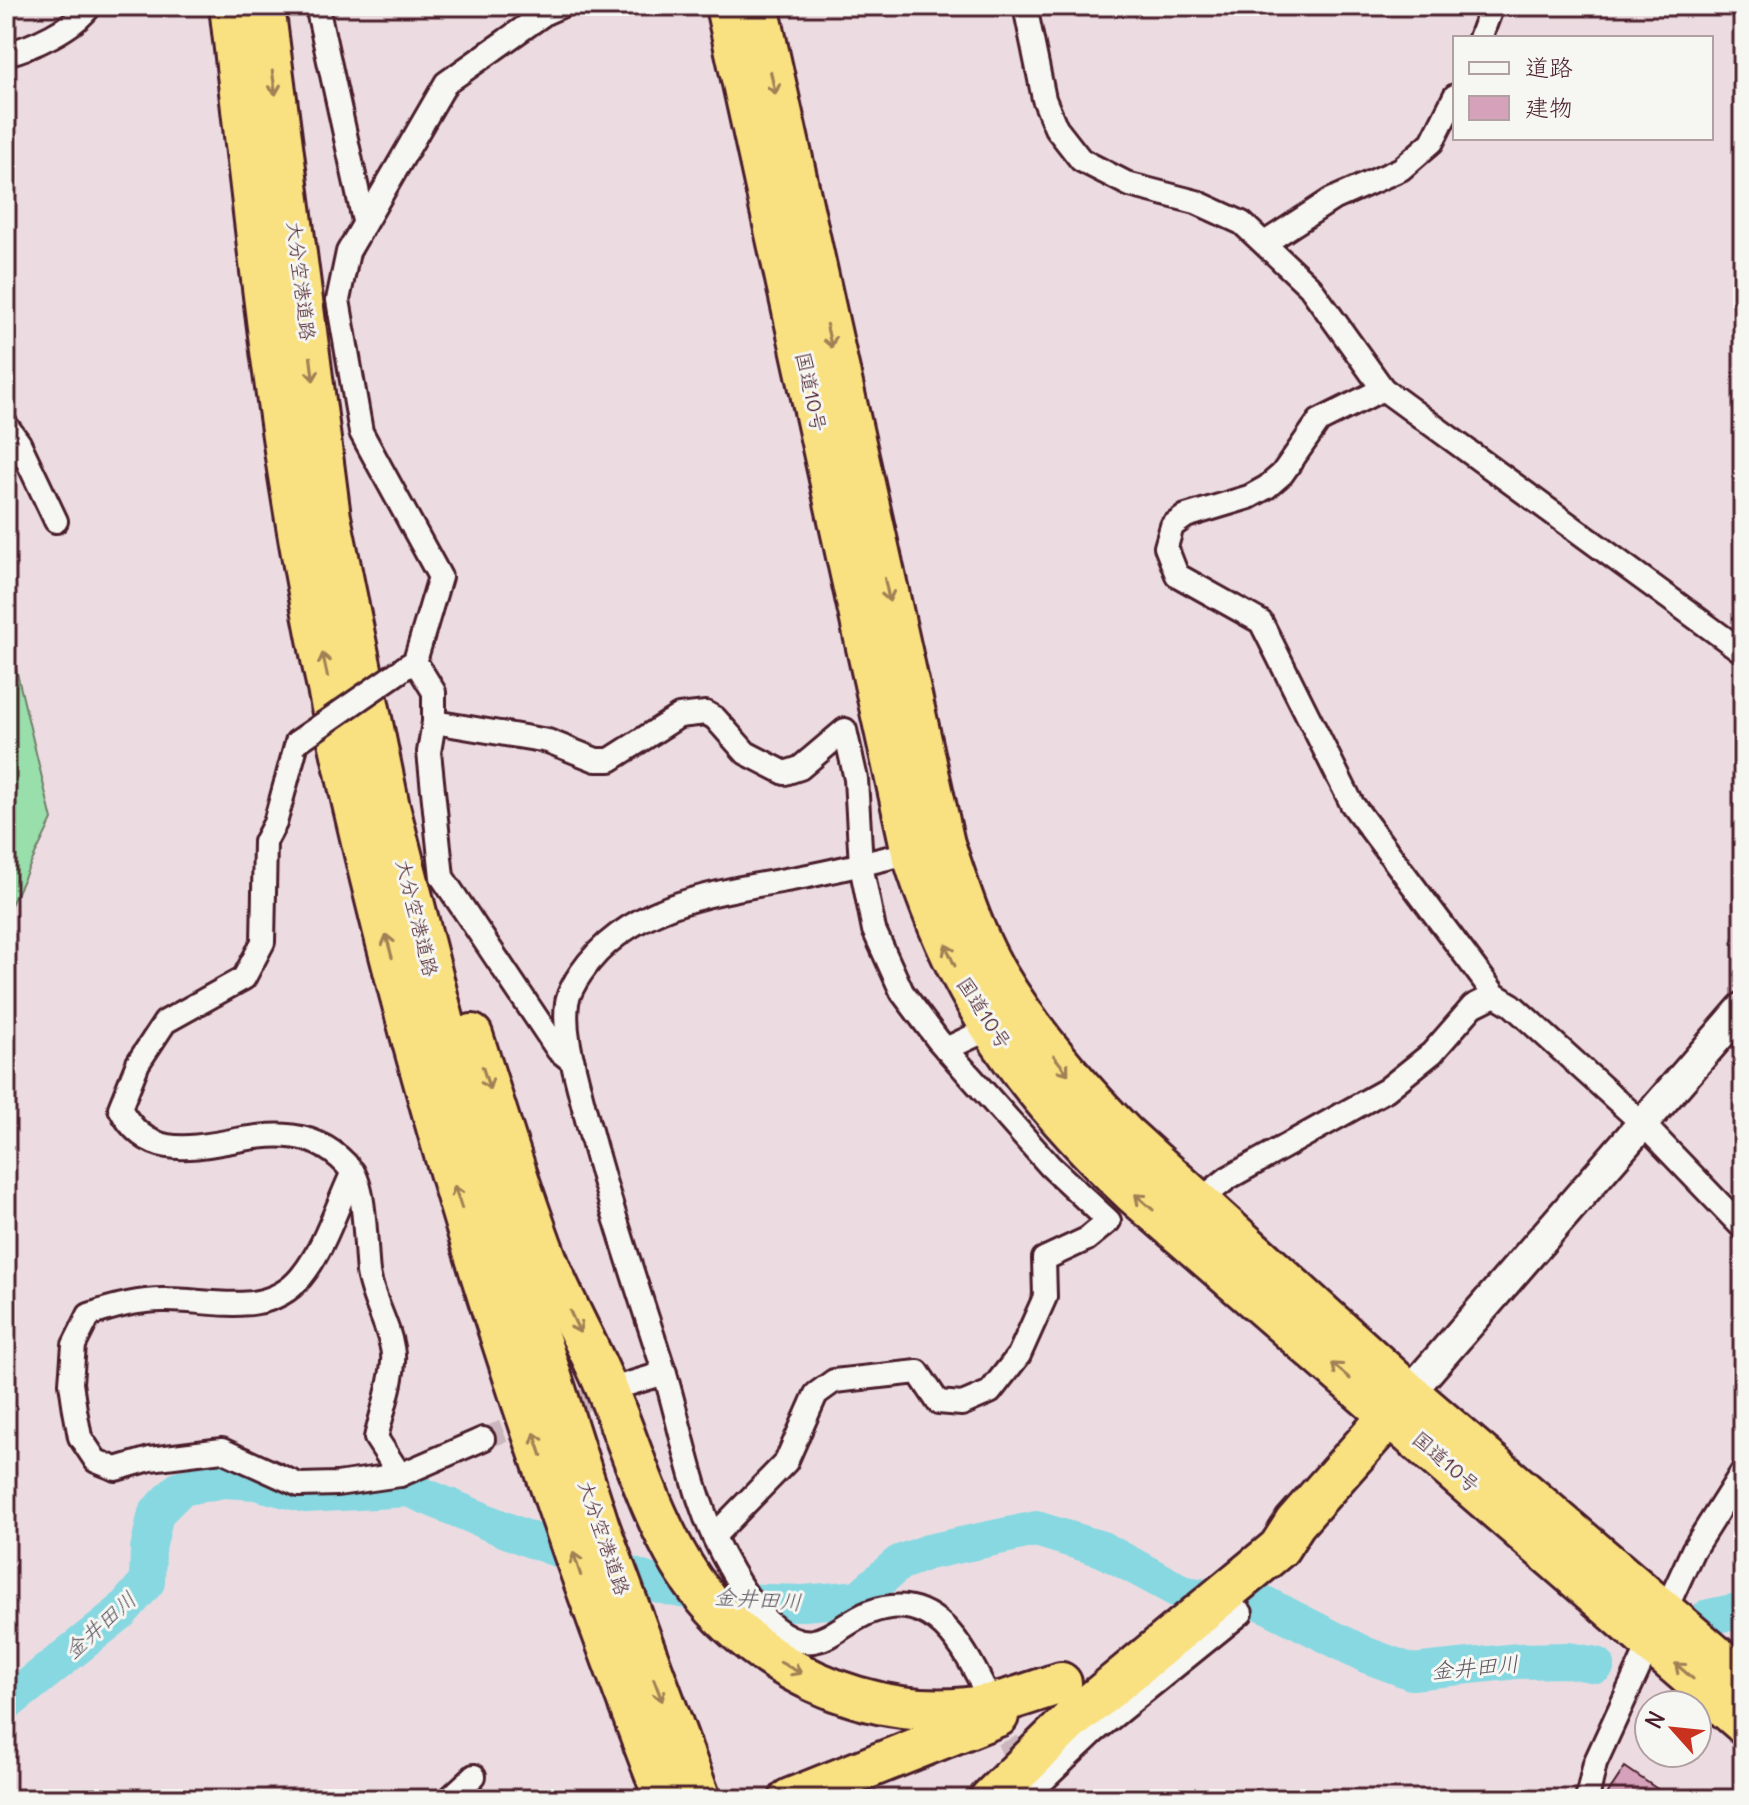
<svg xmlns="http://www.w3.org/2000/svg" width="1749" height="1805" viewBox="0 0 1749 1805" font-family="Delius,'Klee One',sans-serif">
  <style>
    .green { fill: #99dfab; stroke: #727f6b; stroke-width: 2 }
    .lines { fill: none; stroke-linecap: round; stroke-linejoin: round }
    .river { stroke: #87d8e1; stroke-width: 36 }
    .building { fill: #d5a1bb; stroke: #4a1f2b; stroke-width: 2; filter: url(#shadow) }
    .street-tunnel { stroke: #ccb6bd; stroke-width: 22; stroke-dasharray: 22 11; stroke-linecap: butt }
    .street-casing { stroke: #4a1f2b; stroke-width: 28 }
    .secondary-casing { stroke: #4a1f2b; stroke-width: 36 }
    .highway-casing { stroke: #4a1f2b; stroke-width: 46 }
    .street { stroke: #f6f6f2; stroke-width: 22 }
    .secondary { stroke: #f6f6f2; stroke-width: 30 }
    .highway { stroke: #f9e181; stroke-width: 40 }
    .street-bridge-casing { stroke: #4a1f2b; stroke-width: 28; stroke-linecap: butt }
    .street-bridge { stroke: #f6f6f2; stroke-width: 22 }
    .oneway { stroke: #a28056 }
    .labels { text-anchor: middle; stroke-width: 6; stroke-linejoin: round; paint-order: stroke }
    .street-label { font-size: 20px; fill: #4a1f2b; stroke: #f6f6f2 }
    .water-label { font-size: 22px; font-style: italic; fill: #5c5662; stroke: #f6f6f2 }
  </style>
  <defs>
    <filter id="shadow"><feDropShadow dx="5" dy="9" stdDeviation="0" flood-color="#0004"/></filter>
  </defs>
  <rect width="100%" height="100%" fill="#ecdce2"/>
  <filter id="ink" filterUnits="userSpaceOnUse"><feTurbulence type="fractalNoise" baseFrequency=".0125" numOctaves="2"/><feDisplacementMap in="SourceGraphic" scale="16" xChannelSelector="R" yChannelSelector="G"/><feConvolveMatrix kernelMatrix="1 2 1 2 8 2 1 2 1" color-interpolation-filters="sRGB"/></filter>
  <g filter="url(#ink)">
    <path class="green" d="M12,652L52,820L6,915V655Z"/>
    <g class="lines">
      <g class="river">
        <path d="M1709,1617L1732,1612L1743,1617"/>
        <path d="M6,1704L121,1612L147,1582L148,1549L156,1513L181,1488L223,1480L256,1482L306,1495L408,1489L523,1537L662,1586L732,1601L804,1603L859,1598L899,1563L928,1552L1036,1529L1102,1549L1185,1594L1215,1598L1243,1593L1366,1655L1412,1672L1517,1661L1568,1660L1597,1665"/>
      </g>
    </g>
    <path class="building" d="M1625,1767L1672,1799H1604Z"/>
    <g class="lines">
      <g class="street-tunnel">
        <path d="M483,1439L616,1388"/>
        <path d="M994,1710L1024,1777"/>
      </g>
      <defs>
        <g id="street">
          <path d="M317,6L364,221"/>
          <path d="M1025,6L1044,99L1056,128L1081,160L1130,185L1196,202L1242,223L1310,287L1383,389L1743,652"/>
          <path d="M1480,38L1492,6"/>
          <path d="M6,54C33,47 73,29 90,6"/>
          <path d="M1265,243L1331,200L1401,169L1432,142L1455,96"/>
          <path d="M1383,389L1319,421L1282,474L1267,487L1249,497L1186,516L1172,526L1166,547L1177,575L1261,622L1352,804L1495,995L1512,1005L1642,1123L1743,1228"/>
          <path d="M6,425L19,443L56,521"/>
          <path d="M415,661L434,692V722L548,741L596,760H610L679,716L706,713L715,718L746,753L785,773L800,768L845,730L856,779L861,865L874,930L902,992L938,1040L1050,1166L1109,1221L1087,1239L1044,1259L1045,1297L1019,1355L990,1392L962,1404L938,1402L918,1372L834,1381L816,1394L786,1462L714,1536"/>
          <path d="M404,668L415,661L440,577L361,432L338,300L348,252L446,83L545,13L561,6"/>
          <path d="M434,722L429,752L442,877L558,1050L573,1062"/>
          <path d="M297,742L275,823L265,842L263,942L244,978L165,1022L138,1063L120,1108C170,1205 279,1080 352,1171C366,1189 365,1248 368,1272C372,1300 390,1326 393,1354C395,1375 381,1415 376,1438L400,1475"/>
          <path d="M919,850C882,860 846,868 808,876C729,891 631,899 581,973C576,980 568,994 567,1003C563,1033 574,1067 581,1096C604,1189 635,1280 664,1371C678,1416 686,1463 702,1507C713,1541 746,1604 774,1627C817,1661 835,1626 870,1612C934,1588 964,1647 987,1694"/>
          <path d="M946,1049L999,1024"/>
          <path d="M353,1172C337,1205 325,1248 301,1277C268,1318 212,1300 167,1300C140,1299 114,1306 89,1315L74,1345L71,1383L75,1410L80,1437L96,1461L116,1469L150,1459L222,1450L299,1485L337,1484L400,1475L483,1439"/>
          <path d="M1199,1201L1228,1178L1386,1090L1432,1053L1473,1006L1495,995"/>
          <path d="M625,1385L665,1373"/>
          <path d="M1030,1793L1094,1732L1241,1613"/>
          <path d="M449,1799L474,1776"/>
          <path d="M1587,1799L1595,1763L1693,1550L1743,1471"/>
        </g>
        <path id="secondary" d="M1409,1393L1743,1008"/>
        <g id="highway">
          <path d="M230,6C253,199 272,395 308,587C385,1001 514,1407 665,1799"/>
          <path d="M264,6L330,517L389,807L467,1113L599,1527L700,1799"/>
          <path d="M726,6L912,852C957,997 1024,1091 1134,1194L1743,1723"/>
          <path d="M758,6L944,844C959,888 973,934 997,975C1032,1034 1076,1085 1124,1134L1409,1393L1743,1679"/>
          <path d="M472,1035C496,1109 518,1185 546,1258C563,1302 587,1342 605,1385C630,1444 648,1507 681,1563C742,1666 873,1729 992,1704C1015,1699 1038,1690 1061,1683"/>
          <path d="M790,1799L998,1716"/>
          <path d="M990,1799L1071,1720L1279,1548L1295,1523L1408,1395"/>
        </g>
      </defs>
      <use href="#street" class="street-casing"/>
      <use href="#secondary" class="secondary-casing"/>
      <use href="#highway" class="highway-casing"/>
      <use href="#street" class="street"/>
      <use href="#secondary" class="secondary"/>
      <use href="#highway" class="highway"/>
      <defs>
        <path id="street-bridge" d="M297,742L400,671"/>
      </defs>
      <use href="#street-bridge" class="street-bridge-casing"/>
      <use href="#street-bridge" class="street-bridge"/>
    </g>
    <defs><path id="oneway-shaft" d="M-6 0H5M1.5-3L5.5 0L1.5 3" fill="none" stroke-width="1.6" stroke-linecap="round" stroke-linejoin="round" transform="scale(2)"/></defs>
    <g class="oneway">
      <use href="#oneway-shaft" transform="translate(274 83) rotate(82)"/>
      <use href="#oneway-shaft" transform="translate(773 83) rotate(78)"/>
      <use href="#oneway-shaft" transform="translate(829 336) rotate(77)"/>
      <use href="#oneway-shaft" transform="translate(312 369) rotate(83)"/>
      <use href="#oneway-shaft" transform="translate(887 590) rotate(78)"/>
      <use href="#oneway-shaft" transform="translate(325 665) rotate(-102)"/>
      <use href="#oneway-shaft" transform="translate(389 946) rotate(-105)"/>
      <use href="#oneway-shaft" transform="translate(950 955) rotate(-114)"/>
      <use href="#oneway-shaft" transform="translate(1061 1065) rotate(52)"/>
      <use href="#oneway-shaft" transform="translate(486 1078) rotate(72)"/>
      <use href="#oneway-shaft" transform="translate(458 1197) rotate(-108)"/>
      <use href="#oneway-shaft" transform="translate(1144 1202) rotate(-139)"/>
      <use href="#oneway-shaft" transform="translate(575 1322) rotate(65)"/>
      <use href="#oneway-shaft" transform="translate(1341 1371) rotate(-139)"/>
      <use href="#oneway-shaft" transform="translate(538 1444) rotate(-108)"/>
      <use href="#oneway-shaft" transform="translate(577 1564) rotate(-108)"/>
      <use href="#oneway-shaft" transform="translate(791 1668) rotate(28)"/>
      <use href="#oneway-shaft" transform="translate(1684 1671) rotate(-139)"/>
      <use href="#oneway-shaft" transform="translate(658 1690) rotate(69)"/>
    </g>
  </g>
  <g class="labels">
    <g class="street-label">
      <text transform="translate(301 281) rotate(83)" y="7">大分空港道路</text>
      <text transform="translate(811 392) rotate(78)" y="7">国道10号</text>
      <text transform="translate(417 918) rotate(76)" y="7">大分空港道路</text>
      <text transform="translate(984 1013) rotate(57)" y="7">国道10号</text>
      <text transform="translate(1446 1462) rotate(41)" y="7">国道10号</text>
      <text transform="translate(604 1538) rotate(71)" y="7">大分空港道路</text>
    </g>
    <g class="water-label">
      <text transform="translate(758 1599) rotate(4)" y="8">金井田川</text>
      <text transform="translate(100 1625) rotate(-42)" y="8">金井田川</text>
      <text transform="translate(1475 1667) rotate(-5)" y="8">金井田川</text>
    </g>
  </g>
  <rect width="1749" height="1805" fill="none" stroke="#f6f6f2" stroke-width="32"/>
  <rect x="16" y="16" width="1717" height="1773" fill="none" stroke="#4a1f2b" stroke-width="3" filter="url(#ink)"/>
  <rect x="1453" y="36" width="260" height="104" fill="#f6f6f2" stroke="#b1a0a2" stroke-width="2"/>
  <rect x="1469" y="62" width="40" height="12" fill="#f6f6f2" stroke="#b1a0a2" stroke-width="2"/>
  <text x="1525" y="76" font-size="24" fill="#4a1f2b">道路</text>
  <rect x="1469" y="96" width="40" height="24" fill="#d5a1bb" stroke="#b1a0a2" stroke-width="2"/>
  <text x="1525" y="116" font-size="24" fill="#4a1f2b">建物</text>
  <g transform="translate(1673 1729) rotate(297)"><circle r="38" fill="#f6f6f2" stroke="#b1a0a2" stroke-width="2"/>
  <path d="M0-6L14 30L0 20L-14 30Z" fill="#c8321e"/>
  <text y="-12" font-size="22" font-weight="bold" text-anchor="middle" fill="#4a1f2b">N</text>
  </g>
</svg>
